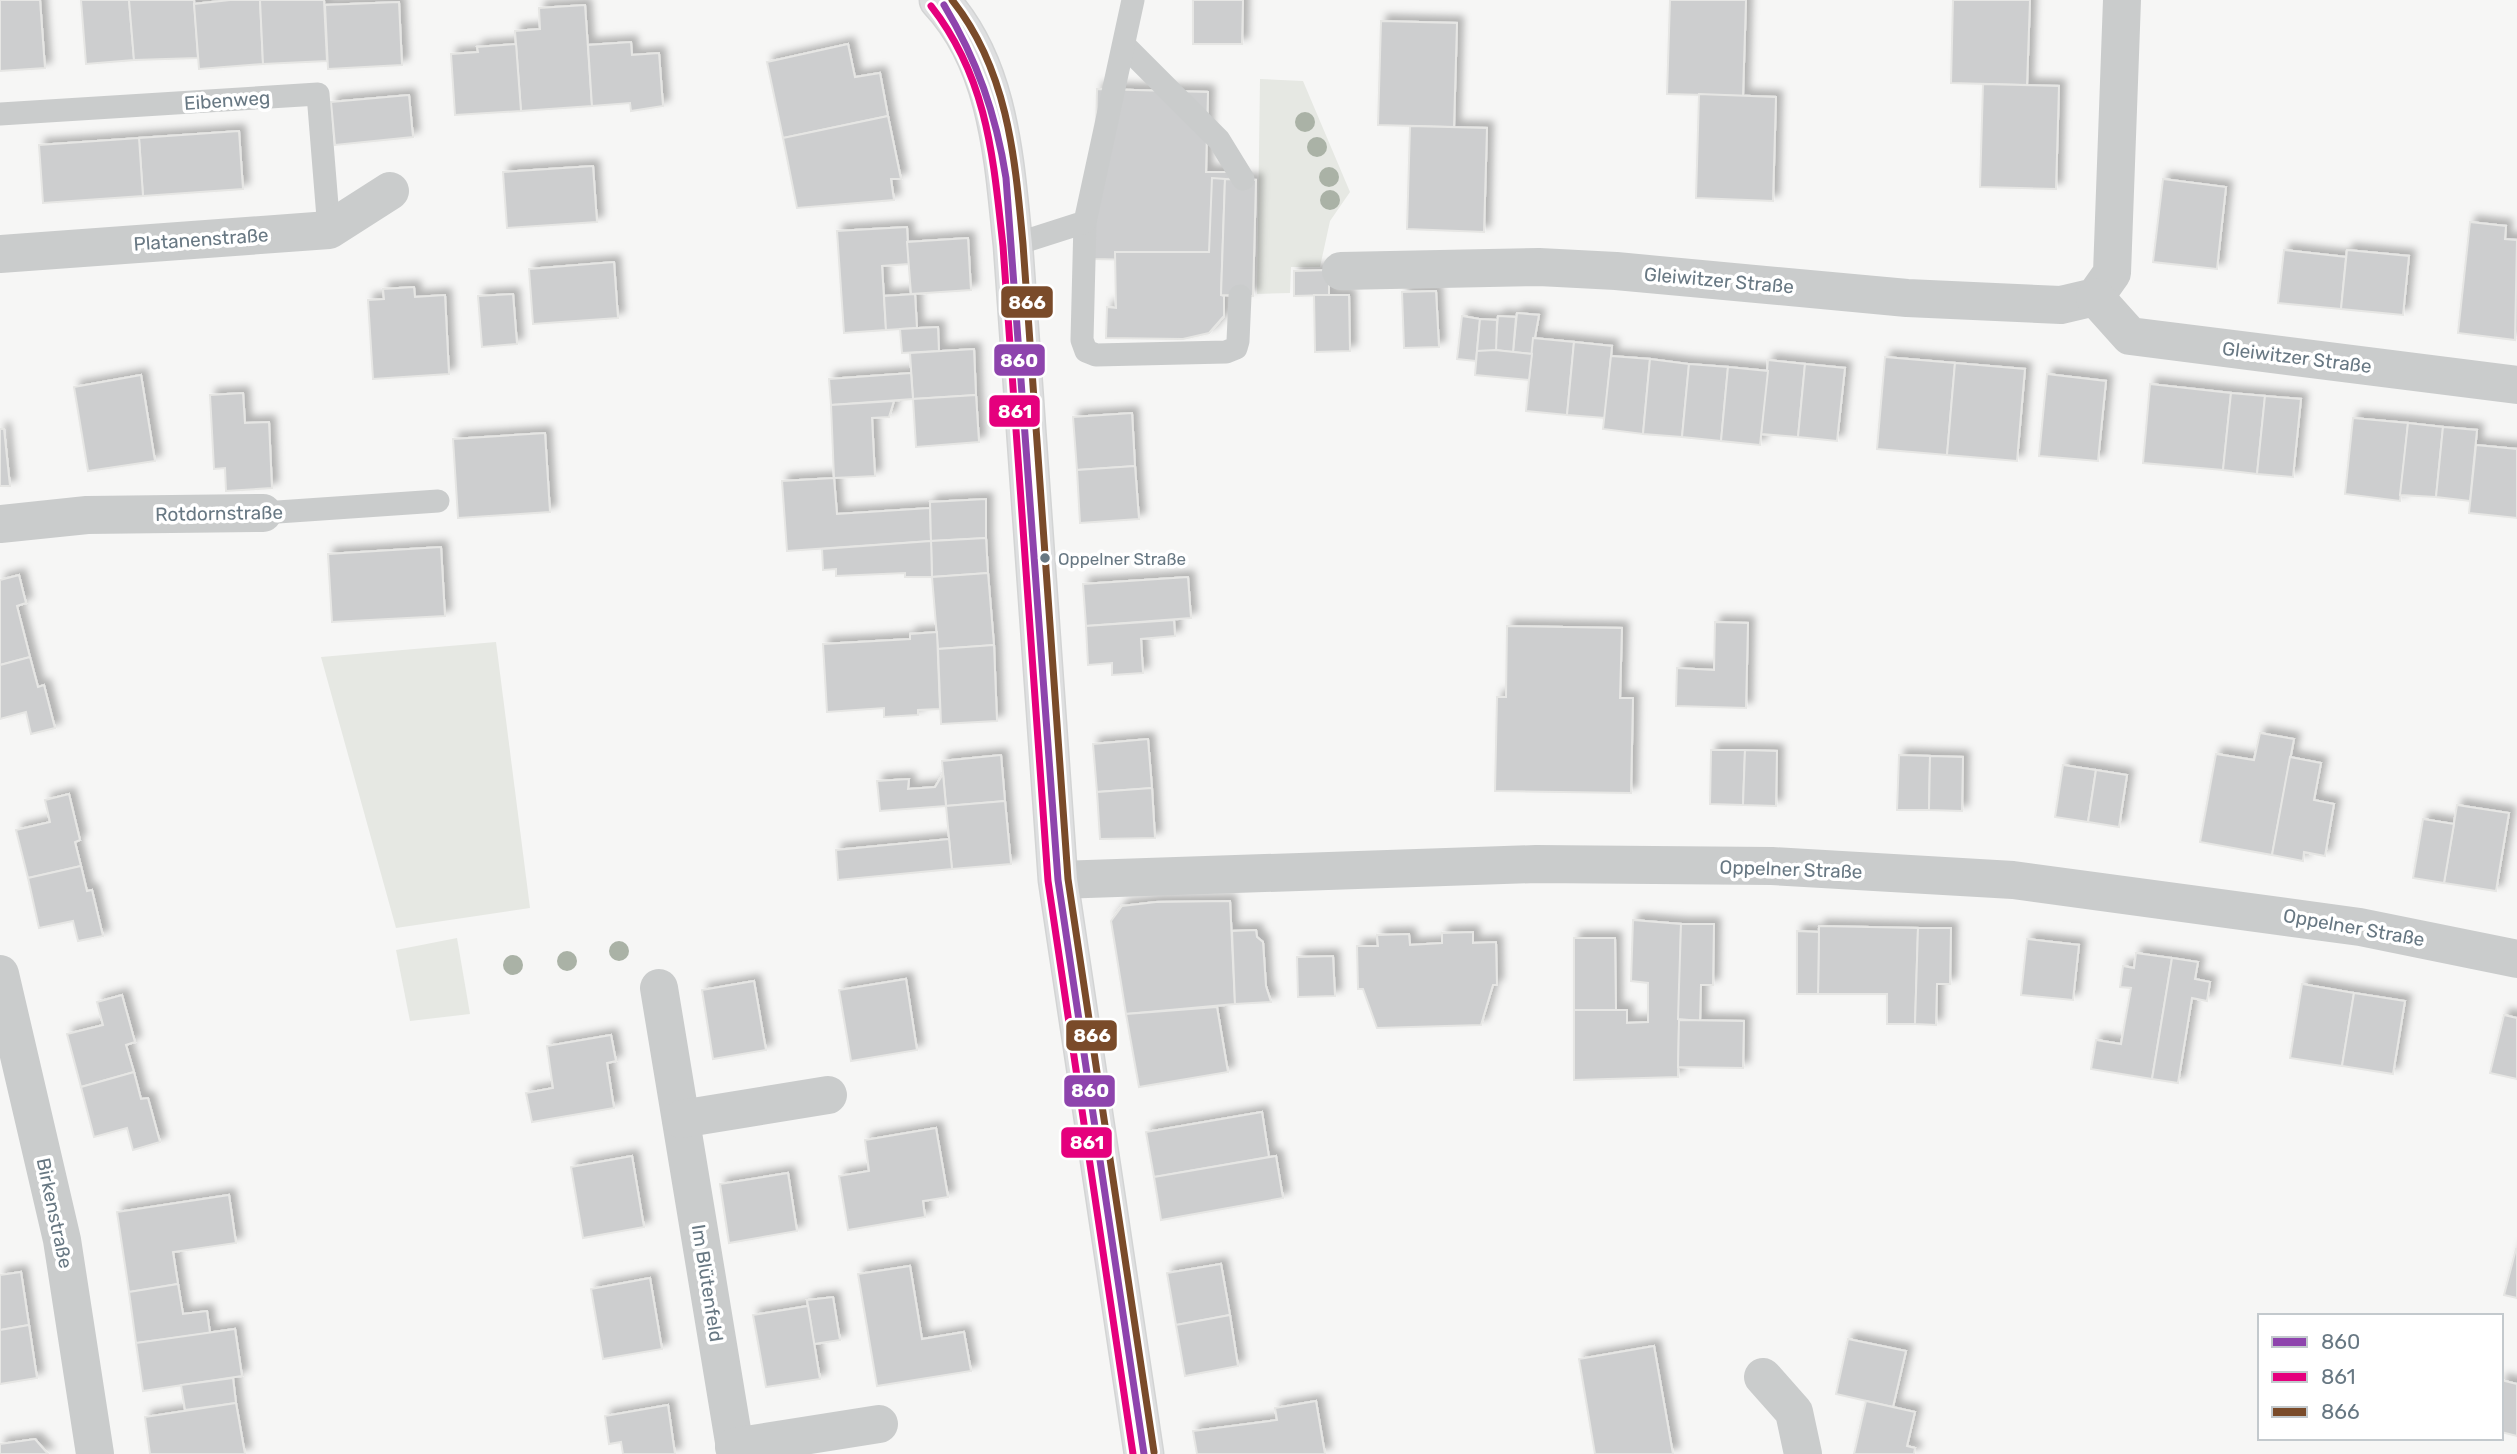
<svg xmlns="http://www.w3.org/2000/svg" width="2517" height="1454" viewBox="0 0 2517 1454" font-family="Rubik,sans-serif">
  <style>
    .green { fill: #e6e8e3 }
    .building { fill: #cdcecf; stroke: #e6e6e4; stroke-width: 2; filter: url(#shadow) }
    .lines { fill: none; stroke-linecap: round; stroke-linejoin: round }
    .secondary-casing { stroke: #d3d4d4; stroke-width: 41 }
    .lane { stroke: #cacccc; stroke-width: 23 }
    .street { stroke: #cacccc; stroke-width: 38 }
    .secondary { stroke: #dedfe0; stroke-width: 38 }
    .bus-1-casing { stroke: #fff; stroke-width: 12 }
    .bus-2-casing { stroke: #fff; stroke-width: 12 }
    .bus-3-casing { stroke: #fff; stroke-width: 12 }
    .bus-1 { stroke: #8e44ad; stroke-width: 7 }
    .bus-2 { stroke: #e5007d; stroke-width: 7 }
    .bus-3 { stroke: #7a4b2a; stroke-width: 7 }
    .tree { fill: #aab2a6 }
    .bus-dot { fill: #687883; stroke: #fff; stroke-width: 2.5 }
    .labels { text-anchor: middle; stroke-width: 7; stroke-linejoin: round; paint-order: stroke }
    .bus-label { font-size: 17px; fill: #687883; stroke: #fff; text-anchor: start }
    .street-label { font-size: 19px; fill: #687883; stroke: #fff }
    .line-badge { stroke: #fff; stroke-width: 2.5 }
    .badge-label { font-size: 19px; text-anchor: middle; font-weight: bold; fill: #fff }
  </style>
  <defs>
    <filter id="shadow"><feDropShadow dx="6" dy="-6" stdDeviation="3.5" flood-color="#0004"/></filter>
  </defs>
  <rect width="100%" height="100%" fill="#f6f6f5"/>
  <g class="green">
    <path d="M1260,79L1303,81L1350,192L1330,221L1320,267H1291L1290,293L1257,294Z"/>
    <path d="M496,642L530,908L396,928L321,657Z"/>
    <path d="M457,938L470,1014L410,1021L396,950Z"/>
  </g>
  <g class="building">
    <path d="M0,0H40L45,68L0,71Z"/>
    <path d="M81,0H129L134,60L86,64Z"/>
    <path d="M129,0H194L198,58L134,60Z"/>
    <path d="M230,0H260L263,64L199,69L194,4Z"/>
    <path d="M260,0H324L327,61L263,64Z"/>
    <path d="M1193,0H1243L1242,44H1193Z"/>
    <path d="M1670,0H1746L1743,96L1667,94Z"/>
    <path d="M1953,0H2030L2027,85L1951,83Z"/>
    <path d="M399,2L402,65L328,69L325,5Z"/>
    <path d="M585,5L592,106L521,111L515,31L540,29L539,8Z"/>
    <path d="M1381,21L1457,23L1454,127L1378,125Z"/>
    <path d="M631,42L632,55L659,53L663,106L631,111L630,103L592,106L588,45Z"/>
    <path d="M516,44L521,111L455,115L451,54L478,52L477,47Z"/>
    <path d="M848,44L855,77L880,73L888,116L783,138L767,62Z"/>
    <path d="M1983,84L2059,86L2056,189L1980,187Z"/>
    <path d="M1097,89L1208,92L1206,172H1230L1228,262L1093,259Z"/>
    <path d="M1699,94L1776,97L1773,201L1696,198Z"/>
    <path d="M409,95L413,137L335,145L331,102Z"/>
    <path d="M888,116L901,179H891L894,200L797,208L783,138Z"/>
    <path d="M1410,126L1487,128L1484,232L1407,229Z"/>
    <path d="M239,131L243,189L143,196L139,138Z"/>
    <path d="M139,138L143,196L43,203L39,145Z"/>
    <path d="M593,166L597,222L507,228L503,172Z"/>
    <path d="M1212,178L1225,179L1221,295L1224,296V316L1209,333L1183,339L1106,338L1107,307L1116,308L1115,252H1209Z"/>
    <path d="M1225,179L1256,180L1253,296L1221,295Z"/>
    <path d="M2163,179L2226,187L2217,269L2153,262Z"/>
    <path d="M2470,222L2506,226L2505,239L2517,240L2515,340L2458,333Z"/>
    <path d="M907,227L909,264L882,266L886,330L844,333L837,231Z"/>
    <path d="M968,238L971,290L911,294L907,242Z"/>
    <path d="M2284,250L2346,257L2341,309L2278,303Z"/>
    <path d="M2347,250L2409,256L2403,315L2341,309Z"/>
    <path d="M614,262L618,318L533,324L529,269Z"/>
    <path d="M1329,270V295L1294,296V271Z"/>
    <path d="M414,287L415,297L445,295L449,374L373,379L368,300L384,299L383,289Z"/>
    <path d="M1436,291L1439,347L1404,348L1402,292Z"/>
    <path d="M513,294L517,344L482,347L478,296Z"/>
    <path d="M915,294L917,328L886,330L884,296Z"/>
    <path d="M1314,295H1349L1350,351L1315,352Z"/>
    <path d="M1517,313L1539,315L1532,354L1513,352Z"/>
    <path d="M1462,316L1480,319L1476,361L1457,359Z"/>
    <path d="M1498,316L1516,317L1513,352L1495,350Z"/>
    <path d="M1480,319L1497,320L1496,352L1477,351Z"/>
    <path d="M938,327L939,351L902,353L900,329Z"/>
    <path d="M1533,338L1574,342L1567,415L1526,411Z"/>
    <path d="M1574,342L1612,346L1605,418L1567,415Z"/>
    <path d="M974,349L976,395L913,399L910,353Z"/>
    <path d="M1495,350L1532,354L1529,380L1475,375L1477,351Z"/>
    <path d="M1611,356L1650,359L1643,434L1603,429Z"/>
    <path d="M1885,357L1955,363L1947,455L1877,449Z"/>
    <path d="M1650,359L1689,364L1682,437L1643,434Z"/>
    <path d="M1768,360L1805,364L1798,437L1761,434Z"/>
    <path d="M1955,363L2025,369L2017,461L1947,455Z"/>
    <path d="M1689,364L1728,367L1721,441L1682,437Z"/>
    <path d="M1805,364L1845,368L1837,441L1798,437Z"/>
    <path d="M1728,367L1768,371L1760,445L1721,441Z"/>
    <path d="M911,373L913,399L831,405L829,379Z"/>
    <path d="M2047,374L2106,381L2098,461L2039,456Z"/>
    <path d="M141,375L155,461L88,471L74,387Z"/>
    <path d="M2150,384L2231,393L2223,470L2143,463Z"/>
    <path d="M243,393L245,423L269,422L272,488L226,491L225,468L214,469L210,395Z"/>
    <path d="M2231,393L2265,396L2257,474L2223,470Z"/>
    <path d="M976,395L979,442L916,447L913,399Z"/>
    <path d="M2265,396L2301,399L2293,477L2257,474Z"/>
    <path d="M894,401L889,417L872,418L875,476L834,478L831,405Z"/>
    <path d="M1132,413L1135,466L1077,470L1073,417Z"/>
    <path d="M2353,418L2408,423L2400,501L2345,494Z"/>
    <path d="M2408,423L2443,427L2436,497L2400,495Z"/>
    <path d="M2443,427L2477,430L2470,501L2436,497Z"/>
    <path d="M0,429H4L10,486H0Z"/>
    <path d="M545,433L550,512L458,518L453,439Z"/>
    <path d="M2476,445L2517,449V518L2469,513Z"/>
    <path d="M1135,466L1139,519L1080,523L1077,470Z"/>
    <path d="M834,478L837,514L930,508L931,541L787,551L782,481Z"/>
    <path d="M986,499V538L931,541L930,502Z"/>
    <path d="M986,538L988,573L932,577L931,541Z"/>
    <path d="M931,541L932,577H905V573L836,576V569L823,570L822,549Z"/>
    <path d="M441,547L445,616L332,622L328,554Z"/>
    <path d="M988,573L994,645L938,649L932,577Z"/>
    <path d="M19,575L26,603L17,606L30,657L0,665V580Z"/>
    <path d="M1188,577L1191,618L1086,626L1083,584Z"/>
    <path d="M1174,620L1175,636L1141,639L1143,673L1112,675V663L1088,665L1086,626Z"/>
    <path d="M1715,622L1748,623L1746,708L1676,706L1677,668L1714,670Z"/>
    <path d="M1507,626L1622,628L1620,698H1633L1631,793L1495,791L1497,697H1506Z"/>
    <path d="M937,632L940,709L918,710V715L884,717V708L827,712L823,644L910,639V634Z"/>
    <path d="M994,645L997,721L941,724L938,649Z"/>
    <path d="M30,657L38,687L44,685L55,728L31,734L26,712L0,719V665Z"/>
    <path d="M2260,733L2294,739L2272,855L2200,842L2216,754L2254,760Z"/>
    <path d="M1148,739L1152,788L1097,792L1093,744Z"/>
    <path d="M1711,750H1745L1743,805L1710,804Z"/>
    <path d="M1745,750L1777,751L1776,806L1743,805Z"/>
    <path d="M1001,755L1005,801L946,806L942,761Z"/>
    <path d="M1899,755L1930,756L1929,810H1897Z"/>
    <path d="M1930,756L1963,757L1962,811L1929,810Z"/>
    <path d="M2290,757L2321,763L2314,800L2334,804L2325,856L2304,852L2303,861L2272,855Z"/>
    <path d="M2063,765L2096,770L2088,822L2055,817Z"/>
    <path d="M2096,770L2127,775L2119,827L2088,822Z"/>
    <path d="M943,774L946,806L880,811L877,781L909,779L908,789L935,787Z"/>
    <path d="M1152,788L1155,838L1100,839L1097,792Z"/>
    <path d="M69,794L80,840L75,842L81,866L28,878L16,830L50,822L45,800Z"/>
    <path d="M1005,801L1011,864L952,869L946,806Z"/>
    <path d="M2457,805L2509,813L2496,891L2444,883Z"/>
    <path d="M2423,819L2454,824L2444,883L2413,878Z"/>
    <path d="M949,839L952,869L838,880L836,850Z"/>
    <path d="M81,866L87,891L92,890L103,936L78,941L73,921L39,928L28,878Z"/>
    <path d="M1230,901L1235,1004L1126,1014L1111,921L1122,906L1156,902Z"/>
    <path d="M1633,920L1681,924L1678,1077L1574,1080V1010H1627V1023L1648,1022V983L1631,981Z"/>
    <path d="M1681,924H1714L1713,985H1701L1700,1021L1678,1019Z"/>
    <path d="M1819,926L1918,928L1915,1024H1887V994H1818Z"/>
    <path d="M1918,928H1951L1950,984H1937L1936,1025L1915,1024Z"/>
    <path d="M1256,930L1257,937L1263,942L1266,986L1271,1002L1235,1004L1232,931Z"/>
    <path d="M1797,931L1819,932L1818,994H1797Z"/>
    <path d="M1473,932V943L1496,942L1497,985H1493L1481,1025L1377,1028L1363,989H1358L1357,946H1378L1377,935L1409,934L1410,945L1442,943V933Z"/>
    <path d="M1574,938H1615L1616,1010H1574Z"/>
    <path d="M2027,939L2079,945L2073,1000L2021,995Z"/>
    <path d="M2136,953L2172,958L2152,1079L2091,1069L2096,1040L2121,1044L2131,988L2120,987L2123,966L2134,968Z"/>
    <path d="M1333,956L1335,996L1298,997L1297,957Z"/>
    <path d="M2172,958L2198,962L2195,979L2210,982L2207,1001L2192,998L2178,1083L2152,1079Z"/>
    <path d="M906,979L917,1050L851,1061L839,990Z"/>
    <path d="M754,981L766,1050L713,1059L702,990Z"/>
    <path d="M2302,984L2354,993L2342,1066L2290,1058Z"/>
    <path d="M2354,993L2405,1001L2393,1074L2342,1066Z"/>
    <path d="M122,995L135,1042L126,1045L134,1072L81,1087L67,1034L103,1025L97,1002Z"/>
    <path d="M1217,1007L1228,1072L1139,1087L1126,1014Z"/>
    <path d="M2504,1015L2517,1018V1079L2490,1073Z"/>
    <path d="M1679,1020L1744,1021L1743,1068L1678,1067Z"/>
    <path d="M611,1035L616,1061L607,1063L614,1108L532,1122L526,1093L553,1088L547,1046Z"/>
    <path d="M134,1072L141,1099L148,1098L160,1142L133,1150L127,1128L94,1137L81,1087Z"/>
    <path d="M1262,1112L1269,1157L1154,1177L1146,1132Z"/>
    <path d="M936,1128L948,1197L923,1201L925,1217L848,1230L839,1176L869,1171L865,1140Z"/>
    <path d="M632,1156L644,1227L583,1238L571,1167Z"/>
    <path d="M1276,1156L1283,1198L1161,1220L1154,1177Z"/>
    <path d="M788,1173L797,1231L729,1243L720,1184Z"/>
    <path d="M229,1195L236,1243L173,1252L178,1284L129,1292L117,1212Z"/>
    <path d="M2516,1249H2517V1298L2504,1295Z"/>
    <path d="M1221,1264L1230,1315L1176,1325L1167,1273Z"/>
    <path d="M910,1266L922,1339L964,1332L971,1371L877,1386L858,1274Z"/>
    <path d="M21,1272L29,1325L0,1330V1275Z"/>
    <path d="M650,1278L662,1349L603,1359L591,1289Z"/>
    <path d="M178,1284L183,1314L207,1311L210,1333L136,1343L129,1292Z"/>
    <path d="M833,1297L840,1340L814,1344L807,1300Z"/>
    <path d="M808,1306L820,1379L766,1387L753,1315Z"/>
    <path d="M1230,1315L1238,1366L1185,1376L1176,1325Z"/>
    <path d="M29,1325L37,1378L0,1384V1330Z"/>
    <path d="M235,1329L242,1376L143,1391L136,1343Z"/>
    <path d="M1848,1339L1906,1351L1893,1407L1836,1394Z"/>
    <path d="M1654,1346L1673,1454H1595L1579,1359Z"/>
    <path d="M233,1378L236,1403L185,1410L181,1385Z"/>
    <path d="M2501,1380L2517,1384V1436L2501,1432Z"/>
    <path d="M1316,1401L1325,1454H1197L1193,1431L1277,1420L1275,1408Z"/>
    <path d="M1866,1401L1915,1412L1907,1446L1915,1448L1914,1454H1854Z"/>
    <path d="M236,1403L245,1454H150L145,1417Z"/>
    <path d="M668,1405L675,1454H623L621,1442L609,1444L605,1416Z"/>
    <path d="M35,1439L48,1454H0V1444Z"/>
  </g>
  <g class="lines">
    <defs>
      <path id="secondary" d="M939,0C1000,65 1004,162 1013,245L1058,880L1144,1454"/>
    </defs>
    <use href="#secondary" class="secondary-casing"/>
    <g class="lane">
      <path d="M1125,46L1219,140L1243,179"/>
      <path d="M0,114L318,94L329,230"/>
      <path d="M1085,222L1082,340L1086,351L1096,355L1226,352L1236,348L1238,341L1240,296"/>
      <path d="M1013,245L1085,222L1133,0"/>
      <path d="M263,513L438,501"/>
    </g>
    <g class="street">
      <path d="M0,254L329,230L390,191"/>
      <path d="M1341,271L1539,267L1616,271L1907,298L2061,305L2095,297L2112,273L2122,0"/>
      <path d="M2095,297L2130,336L2517,385"/>
      <path d="M0,524L87,515L263,513"/>
      <path d="M1058,880L1536,864L1772,866L2013,880L2360,927L2517,959"/>
      <path d="M0,974L62,1240L95,1454"/>
      <path d="M659,988L736,1454"/>
      <path d="M681,1119L828,1095"/>
      <path d="M1763,1377L1794,1412L1803,1454"/>
      <path d="M734,1447L879,1424"/>
    </g>
    <use href="#secondary" class="secondary"/>
    <defs>
      <path id="bus-1" d="M944,5C977,60 996,114 1006,178L1058,880L1144,1454"/>
      <path id="bus-2" d="M931,6C988,79 993,157 1003,246L1048,881L1133,1454"/>
      <path id="bus-3" d="M952,0C1008,70 1015,158 1023,244L1068,879L1154,1452"/>
    </defs>
    <use href="#bus-1" class="bus-1-casing"/>
    <use href="#bus-2" class="bus-2-casing"/>
    <use href="#bus-3" class="bus-3-casing"/>
    <use href="#bus-1" class="bus-1"/>
    <use href="#bus-2" class="bus-2"/>
    <use href="#bus-3" class="bus-3"/>
  </g>
  <g class="tree">
    <circle cx="1305" cy="122" r="10"/>
    <circle cx="1317" cy="147" r="10"/>
    <circle cx="1329" cy="177" r="10"/>
    <circle cx="1330" cy="200" r="10"/>
    <circle cx="619" cy="951" r="10"/>
    <circle cx="567" cy="961" r="10"/>
    <circle cx="513" cy="965" r="10"/>
  </g>
  <circle class="bus-dot" cx="1045" cy="558" r="6"/>
  <g class="labels">
    <g class="bus-label">
      <text x="1058" y="565">Oppelner Straße</text>
    </g>
    <g class="street-label">
      <text transform="translate(227 100) rotate(-4)" y="7">Eibenweg</text>
      <text transform="translate(201 239) rotate(-4)" y="7">Platanenstraße</text>
      <text transform="translate(1719 280) rotate(5)" y="7">Gleiwitzer Straße</text>
      <text transform="translate(2297 357) rotate(7)" y="7">Gleiwitzer Straße</text>
      <text transform="translate(219 513) rotate(-1)" y="7">Rotdornstraße</text>
      <text transform="translate(1791 869) rotate(2)" y="7">Oppelner Straße</text>
      <text transform="translate(2354 927) rotate(10)" y="7">Oppelner Straße</text>
      <text transform="translate(55 1213) rotate(78)" y="7">Birkenstraße</text>
      <text transform="translate(708 1283) rotate(81)" y="7">Im Blütenfeld</text>
    </g>
  </g>
  <g class="line-badge">
    <rect x="1000" y="285" width="54" height="34" rx="7" fill="#7a4b2a"/>
    <rect x="993" y="343" width="53" height="34" rx="7" fill="#8e44ad"/>
    <rect x="988" y="394" width="53" height="34" rx="7" fill="#e5007d"/>
    <rect x="1065" y="1019" width="53" height="33" rx="7" fill="#7a4b2a"/>
    <rect x="1063" y="1074" width="53" height="34" rx="7" fill="#8e44ad"/>
    <rect x="1060" y="1126" width="53" height="33" rx="7" fill="#e5007d"/>
  </g>
  <g class="badge-label">
    <text x="1027" y="309">866</text>
    <text x="1019" y="367">860</text>
    <text x="1015" y="418">861</text>
    <text x="1092" y="1042">866</text>
    <text x="1090" y="1097">860</text>
    <text x="1087" y="1149">861</text>
  </g>
  <rect x="2258" y="1314" width="245" height="126" fill="#ffffff" stroke="#c3c9cd" stroke-width="2"/>
  <rect x="2272" y="1337" width="35" height="10" fill="#8e44ad" stroke="#c3c9cd" stroke-width="2"/>
  <text x="2321" y="1349" font-size="21" fill="#687883">860</text>
  <rect x="2272" y="1372" width="35" height="10" fill="#e5007d" stroke="#c3c9cd" stroke-width="2"/>
  <text x="2321" y="1384" font-size="21" fill="#687883">861</text>
  <rect x="2272" y="1407" width="35" height="10" fill="#7a4b2a" stroke="#c3c9cd" stroke-width="2"/>
  <text x="2321" y="1419" font-size="21" fill="#687883">866</text>
</svg>
